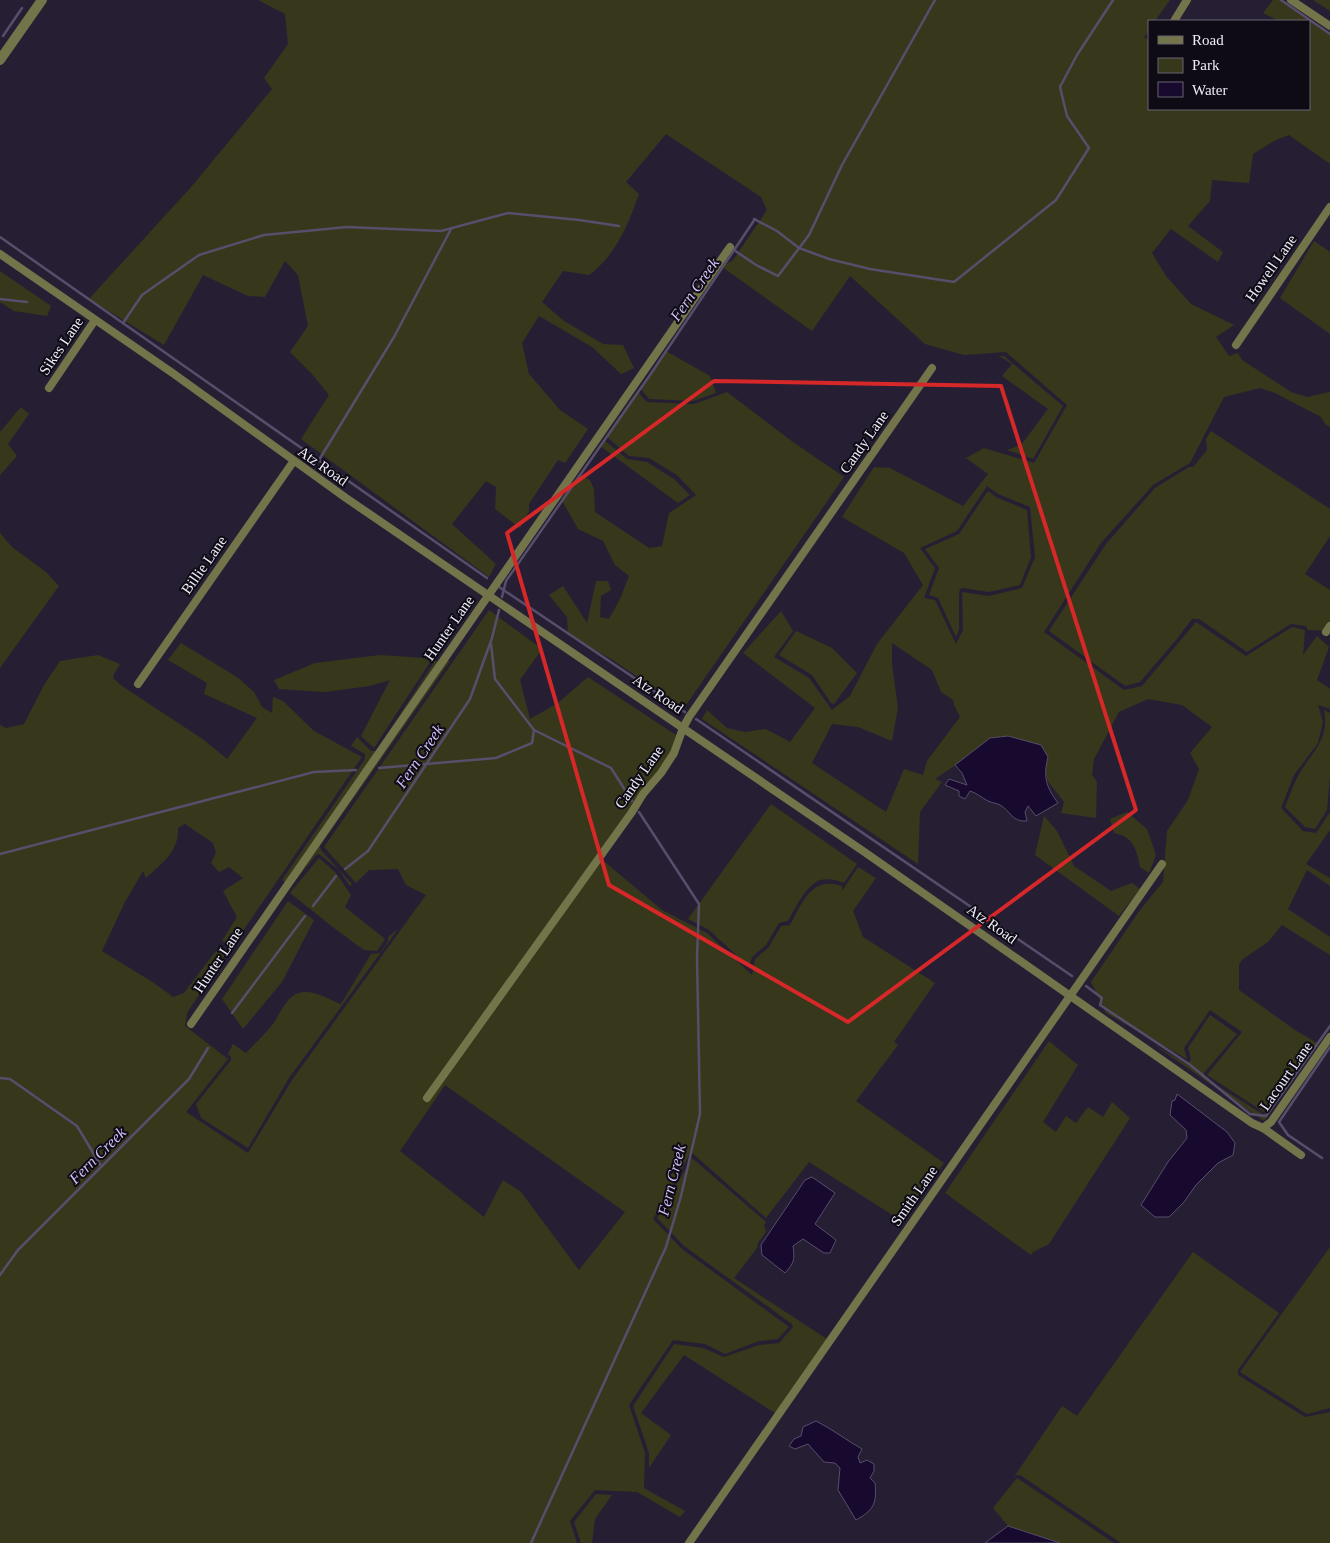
<svg xmlns="http://www.w3.org/2000/svg" width="1330" height="1543" viewBox="0 0 1330 1543" font-family="'Times New Roman',serif">
  <style>
    .green { fill: #37371c; fill-rule: evenodd }
    .water { fill: #18092e; stroke: #584d6b }
    .lines { fill: none; stroke-linecap: round; stroke-linejoin: round }
    .stream { stroke: #584d6b; stroke-width: 2.5 }
    .minor { stroke: #74744b; stroke-width: 8 }
    .tertiary { stroke: #74744b; stroke-width: 10 }
    .marked { fill: none; stroke: #d62828; stroke-width: 4; stroke-linejoin: round }
    .labels { text-anchor: middle; stroke-width: 4; stroke-linejoin: round; paint-order: stroke }
    .street-label { font-size: 15px; fill: #eeebf9; stroke: #0e0b14 }
    .water-label { font-size: 16px; font-style: italic; fill: #d0bff8; stroke: #0e0b14 }
  </style>
  <rect width="100%" height="100%" fill="#261f34"/>
  <g class="green">
    <path d="M258,0H1170L1155,21H1149V31L1144,37L1149,40V109H1309V21H1279L1263,13L1273,0H1280L1330,34V164L1289,135L1274,141L1253,154L1249,183L1212,180L1210,201L1188,226L1223,252L1218,262L1171,229L1152,253L1166,276L1191,304L1234,325L1216,337L1229,356L1238,353L1242,360L1291,392L1307,397L1330,392V427L1325,424L1321,417L1275,393L1260,388L1224,397L1190,463L1153,485L1101,543L1044,632L1124,690L1142,686L1196,622L1246,656L1292,627L1305,630L1303,655L1317,636L1329,647L1317,680L1330,689V709L1318,705L1323,722L1318,743L1294,775L1281,808L1303,831L1316,833L1330,812V830L1306,864L1330,878V886L1307,870L1288,909L1330,937V955L1282,925L1268,942L1243,959L1239,964V990L1295,1030L1317,1043L1264,1112L1207,1075L1242,1032L1210,1010L1184,1048L1187,1059L1106,1013L1091,982L1140,910L1163,882L1167,831L1188,800L1199,769L1190,753L1212,727L1182,705L1148,699L1119,712L1094,759L1092,775L1097,782L1096,818L1061,813L1064,802C1051,783 1041,782 1048,757L966,758L935,779L942,782L920,812L918,864L702,719L707,710L727,728L745,732L766,729L790,742L815,708L743,653L781,611L793,631L774,657L809,678L832,710L850,696L877,644L923,585L904,553L842,517L874,467L890,468L963,506L988,474L966,458L984,448L1034,463L1067,405L1006,352L964,355L925,344L850,276L812,331L722,267L733,260L767,210L761,197L666,134L626,182L639,194C628,225 616,255 589,275L563,271L542,302L564,321L603,344L623,345L634,368L621,374L592,347L539,316L522,343L529,374L560,410L588,429L565,463L558,460L529,504V511L520,528L495,509L496,487L486,481L452,524L496,564L489,577L301,439L329,395L312,374L290,352L308,326L298,275L285,261L265,297L248,296L203,275L164,345L89,299L192,186L272,89L264,78L288,44L285,14ZM987,486L998,494L1030,507L1035,557L1022,588L989,596L962,592L963,630L956,644L935,600L924,598L935,568L920,548L957,531ZM892,643L932,670L941,692L953,700L954,705L960,717L927,761L923,775L904,769L886,812L812,763L832,724L858,727L892,741L898,708L892,664Z"/>
    <path d="M1313,0H1330V11Z"/>
    <path d="M1314,241L1330,252V334L1280,298Z"/>
    <path d="M0,271L51,306L47,316L14,311L0,302Z"/>
    <path d="M666,351L710,376L716,393L693,401L649,399L640,388Z"/>
    <path d="M999,356H1004L1063,406L1033,459L1007,450L1021,445L1048,409L1002,376L1012,364Z"/>
    <path d="M637,391L647,402L694,404L727,392L793,442L844,477L684,708L611,659L568,635L567,617L549,595L563,586L587,623L596,581H608L611,590L601,596L600,617L609,619L620,599L629,576L615,565L603,541L578,529L561,499L579,474L590,480L594,489L595,512L649,548L662,546L669,513L696,495L677,475L649,458L629,456L606,436Z"/>
    <path d="M21,407L29,414L8,444L17,456L0,475V432Z"/>
    <path d="M1211,431L1330,509V536L1305,574L1330,590V631L1308,630L1306,626L1291,624L1247,652L1199,619H1192L1176,640L1140,682L1125,686L1049,631L1106,544L1155,488L1189,467H1193L1207,450L1206,439Z"/>
    <path d="M604,440L627,459L647,462L674,479L690,495L678,503L600,446Z"/>
    <path d="M988,491L996,497L1027,510L1031,557L1020,585L989,592L963,588L960,589L959,593V630L956,637L938,598L929,595L939,568L925,549L959,534Z"/>
    <path d="M0,533L12,547L46,572L59,586L0,668Z"/>
    <path d="M489,610L542,649L520,680L530,719L558,703L588,677L679,737L674,753L599,857L662,910L707,933L752,975L755,959L769,947L781,926L790,925C803,902 811,876 842,886V891L858,867L876,878L853,911L863,937L935,983L894,1042L898,1045L856,1101L944,1163L902,1221L809,1162L766,1218L691,1152L653,1219L682,1249L789,1327L778,1339L759,1341L725,1354L705,1344L673,1340L629,1405L645,1453L644,1488L685,1511L680,1517L637,1492L595,1490L570,1521L577,1543H0V725L6,728L24,724L44,685L60,661L98,655L120,664L114,674L113,678L122,686L204,740L227,759L257,718L204,694L207,683L168,660L181,643L237,677L254,692L262,707L272,713L273,697L283,701L314,731L362,757L232,947L222,941L237,917L223,891L243,878L229,867L219,872L211,863L216,853L213,843L185,824L178,828C179,852 162,863 146,878L143,871L125,902L102,951L154,983L173,997L184,993L218,948L225,955L187,1013L185,1026L228,1059L186,1112L248,1153L292,1080L426,895L406,885L398,869L369,870L356,883L324,847ZM445,1085L625,1212L579,1270L521,1192L503,1180L484,1217L400,1151Z"/>
    <path d="M796,631L832,648L857,673L834,704L831,703L812,675L779,655Z"/>
    <path d="M380,655L424,658L430,662L374,748L361,736L390,680L370,686L325,692L279,689L274,680L315,663Z"/>
    <path d="M434,661H450L320,846L321,850L352,884L350,886L338,869L319,854L316,855L291,886L282,880L365,759V754L351,746L357,737L371,751H376L433,664Z"/>
    <path d="M1324,710L1330,713V776L1327,810L1315,829L1305,827L1285,807C1289,798 1292,787 1297,778C1310,753 1330,742 1324,710Z"/>
    <path d="M771,804L857,864L844,883C836,880 828,878 820,880C807,884 794,910 788,921L779,923L766,945L752,957L750,964H746L709,930L688,919Z"/>
    <path d="M1127,812L1147,829L1156,855L1149,873L1140,867C1137,850 1133,836 1114,833L1110,819Z"/>
    <path d="M1044,816L1057,831L1074,866L1111,891L1132,883L1140,889L1119,916L1035,855Z"/>
    <path d="M319,858L336,873L351,895L345,907L385,939L377,951L364,950L334,928L290,893Z"/>
    <path d="M288,901L314,920L282,982L243,1029L222,999Z"/>
    <path d="M398,929L289,1078L248,1148L201,1118L196,1104L231,1060V1057L228,1054L233,1044L246,1053C255,1043 265,1034 273,1024C281,1013 287,993 304,992C316,991 330,1000 341,1004L371,954L380,953L388,941V937Z"/>
    <path d="M1210,1015L1237,1034L1204,1073L1205,1078L1264,1115L1291,1082L1264,1121L1153,1044L1185,1063H1189L1191,1058L1188,1048Z"/>
    <path d="M1049,1041L1078,1065L1043,1122L1056,1132L1066,1116L1076,1123L1088,1107L1103,1117L1112,1102L1130,1118L1049,1244L1033,1252L1031,1255L945,1193Z"/>
    <path d="M692,1158L766,1222L764,1225L766,1232L758,1243L757,1248L734,1278L830,1341L778,1415L684,1355L641,1413L671,1435L649,1468V1453L633,1406L674,1344L703,1348L724,1357L759,1345L779,1343L793,1327L792,1324L684,1246L657,1218Z"/>
    <path d="M1330,1247V1408L1307,1414L1240,1372Z"/>
    <path d="M1193,1252L1279,1313L1238,1370V1375L1305,1417L1330,1412V1543H1121L1020,1475H1017L1014,1477L1062,1406L1077,1416Z"/>
    <path d="M1017,1478L1114,1543H1060L1047,1540L1008,1526L993,1508Z"/>
    <path d="M596,1494L612,1495L595,1519L592,1543H581L574,1522Z"/>
  </g>
  <g class="water">
    <path d="M1008,736L1041,745L1048,757C1043,777 1046,787 1058,803L1036,816L1028,806L1025,812L1027,821C1011,822 1011,811 1000,805C996,803 992,803 988,801C982,798 977,793 970,791L965,799L959,796V791L945,785L949,779L967,785L962,773L955,765L990,738Z"/>
    <path d="M1177,1094L1227,1132L1235,1143L1233,1155L1218,1163L1196,1185L1184,1202L1169,1217H1155L1141,1205L1168,1162L1187,1138L1186,1130L1170,1115L1172,1101L1175,1100Z"/>
    <path d="M812,1177L835,1193L815,1224L836,1240L830,1253H824L803,1239L793,1246C795,1260 794,1263 785,1273L762,1255L761,1245L805,1180Z"/>
    <path d="M816,1421C832,1429 846,1440 862,1449L858,1457L860,1463L867,1460L874,1464V1471L870,1478L875,1483C877,1503 874,1510 856,1520L838,1490L840,1468L835,1463L824,1462L808,1444L795,1449L789,1446L794,1439L801,1436L803,1427Z"/>
    <path d="M1008,1526L1060,1543H985Z"/>
  </g>
  <g class="lines">
    <g class="stream">
      <path d="M1281,0L1330,34"/>
      <path d="M3,36L22,8"/>
      <path d="M754,219L777,231L799,248L829,259L870,269L954,282L1056,200L1089,148L1067,116L1060,87L1077,55L1113,0"/>
      <path d="M0,237L487,578"/>
      <path d="M734,250L756,265L778,276L809,235L842,165L935,0"/>
      <path d="M0,299L27,302"/>
      <path d="M123,323L142,295L199,255L264,235L347,227L441,231L508,213L579,220L619,226"/>
      <path d="M319,460L394,337L451,229"/>
      <path d="M499,587L685,712"/>
      <path d="M502,597L506,581L650,375L755,219"/>
      <path d="M491,644L495,679L534,730L611,768L632,801"/>
      <path d="M696,719L1072,976"/>
      <path d="M379,768L496,758L532,743L534,730"/>
      <path d="M0,854L314,772L356,770"/>
      <path d="M345,869L368,851L470,699L492,638L499,610"/>
      <path d="M313,906L336,876"/>
      <path d="M1086,986L1102,998L1100,1005L1189,1064L1250,1114L1266,1116L1330,1026"/>
      <path d="M232,1013L305,916"/>
      <path d="M0,1078L10,1079L77,1126L101,1166"/>
      <path d="M1322,1158L1288,1135L1279,1122L1330,1047"/>
      <path d="M0,1275L18,1250L189,1079L208,1048"/>
      <path d="M531,1543L666,1247L681,1196L700,1114L697,957L699,904L639,812"/>
    </g>
    <g class="minor">
      <path d="M1291,0L1330,26"/>
      <path d="M1174,21L1187,0"/>
      <path d="M0,254L174,374L346,498L863,851L1252,1123L1263,1128L1301,1155"/>
      <path d="M1236,345L1330,207"/>
      <path d="M49,388L95,320"/>
      <path d="M1326,632L1330,626"/>
      <path d="M138,684L293,462"/>
      <path d="M191,1024L730,247"/>
      <path d="M427,1098L632,812L643,794L661,773L674,753L683,728L689,717L932,368"/>
      <path d="M1263,1128L1271,1122L1330,1037"/>
      <path d="M689,1543L1162,864"/>
    </g>
    <path class="tertiary" d="M0,60L42,0"/>
  </g>
  <path class="marked" d="M714,381L1001,386L1136,810L848,1022L609,885L507,533Z"/>
  <g class="labels">
    <g class="street-label">
      <text transform="translate(1271 268) rotate(-55)" y="5">Howell Lane</text>
      <text transform="translate(61 346) rotate(-56)" y="5">Sikes Lane</text>
      <text transform="translate(864 442) rotate(-55)" y="5">Candy Lane</text>
      <text transform="translate(323 466) rotate(35)" y="5">Atz Road</text>
      <text transform="translate(204 565) rotate(-55)" y="5">Billie Lane</text>
      <text transform="translate(449 628) rotate(-55)" y="5">Hunter Lane</text>
      <text transform="translate(658 694) rotate(34)" y="5">Atz Road</text>
      <text transform="translate(639 777) rotate(-55)" y="5">Candy Lane</text>
      <text transform="translate(992 924) rotate(35)" y="5">Atz Road</text>
      <text transform="translate(218 960) rotate(-56)" y="5">Hunter Lane</text>
      <text transform="translate(1286 1076) rotate(-55)" y="5">Lacourt Lane</text>
      <text transform="translate(914 1196) rotate(-55)" y="5">Smith Lane</text>
    </g>
    <g class="water-label">
      <text transform="translate(694 289) rotate(-55)" y="6">Fern Creek</text>
      <text transform="translate(419 756) rotate(-56)" y="6">Fern Creek</text>
      <text transform="translate(97 1155) rotate(-45)" y="6">Fern Creek</text>
      <text transform="translate(671 1180) rotate(-76)" y="6">Fern Creek</text>
    </g>
  </g>
  <rect x="1148" y="20" width="162" height="90" fill="#0e0b14" stroke="#686570"/>
  <rect x="1158" y="36" width="25" height="8" fill="#74744b" stroke="#686570"/>
  <text x="1192" y="45" font-size="15" fill="#eeebf9">Road</text>
  <rect x="1158" y="58" width="25" height="15" fill="#37371c" stroke="#686570"/>
  <text x="1192" y="70" font-size="15" fill="#eeebf9">Park</text>
  <rect x="1158" y="82" width="25" height="15" fill="#18092e" stroke="#686570"/>
  <text x="1192" y="95" font-size="15" fill="#eeebf9">Water</text>
</svg>
